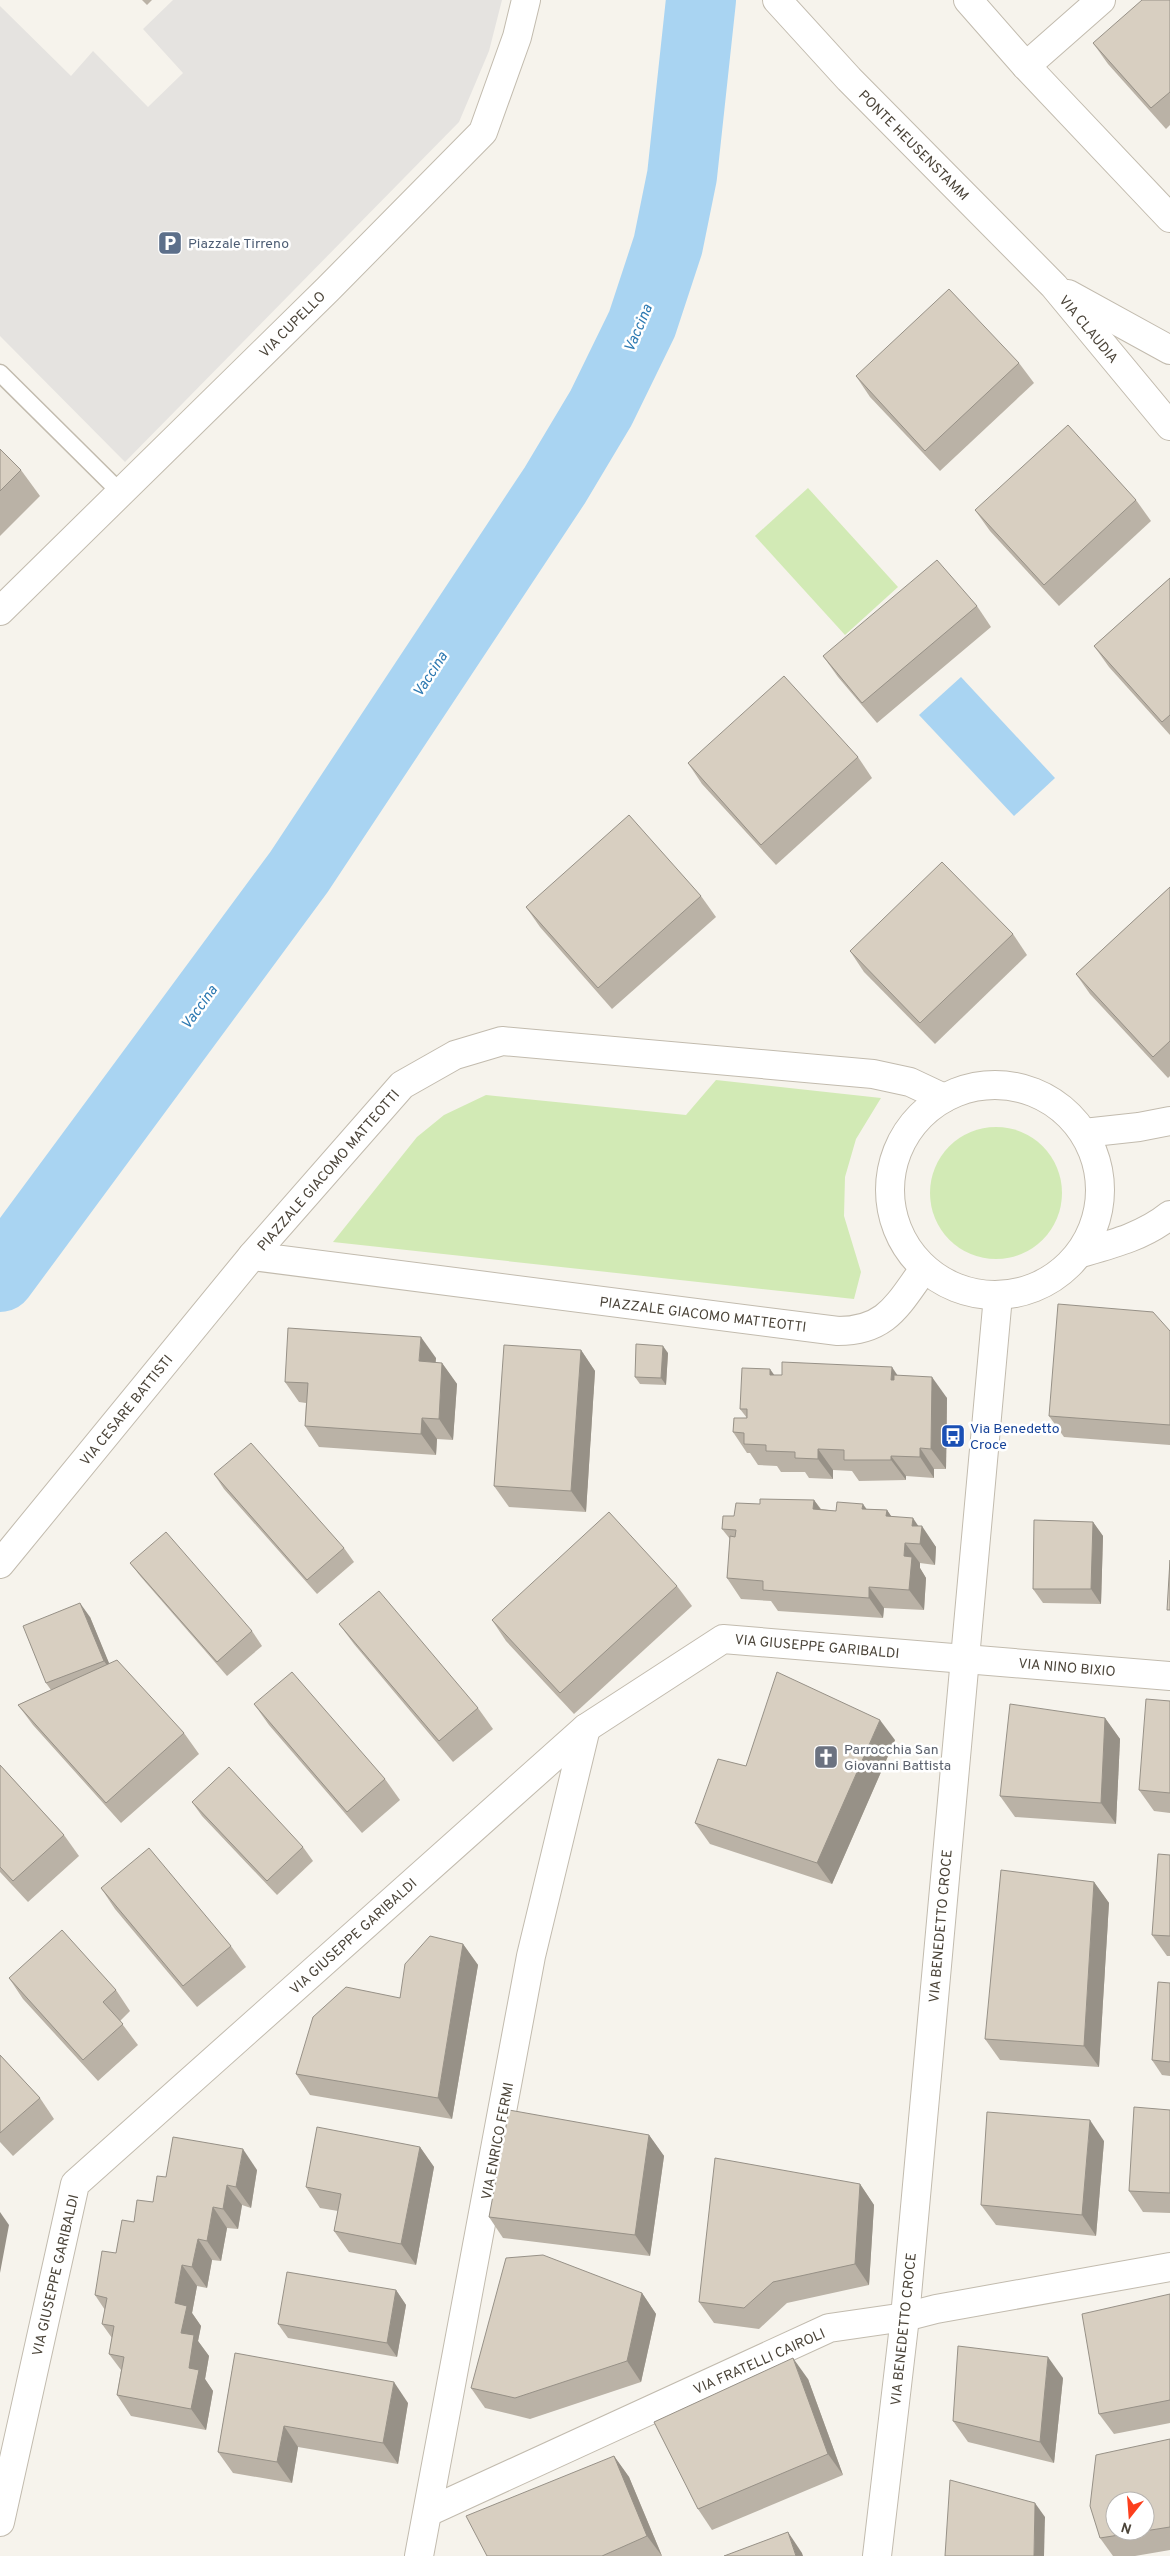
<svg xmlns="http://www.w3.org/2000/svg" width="1170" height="2556" viewBox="0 0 1170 2556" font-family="Overpass,sans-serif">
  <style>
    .green { fill: #d2eab5 }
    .parking { fill: #e5e3e0 }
    .water { fill: #a9d4f2 }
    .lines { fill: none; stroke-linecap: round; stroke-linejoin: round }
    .river { stroke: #a9d4f2; stroke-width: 70 }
    .lane-casing { stroke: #c2bbae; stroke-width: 19 }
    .street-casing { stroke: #c2bbae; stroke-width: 30 }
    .lane { stroke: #fff; stroke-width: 16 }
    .street { stroke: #fff; stroke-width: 28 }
    .wall { fill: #bab2a6 }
    .shaded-wall { fill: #979187 }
    .building { fill: #d8cfc1; stroke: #979187; fill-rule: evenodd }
    .labels { text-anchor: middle; stroke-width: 5; stroke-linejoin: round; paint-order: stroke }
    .street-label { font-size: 14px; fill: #4b4439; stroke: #fff }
    .service-label { font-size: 14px; fill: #4e5e75; stroke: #fff; text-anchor: start }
    .transit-label { font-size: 14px; fill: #164399; stroke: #fff; text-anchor: start }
    .worship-label { font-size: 14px; fill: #5b616d; stroke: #fff; text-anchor: start }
    .water-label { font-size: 15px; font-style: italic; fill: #2e7ab2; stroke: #fff }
  </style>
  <rect width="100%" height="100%" fill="#f6f3ec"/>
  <g class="green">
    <path d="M808,488L898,587L845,635L755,536Z"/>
    <path d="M716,1080L881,1098L856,1139L845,1177L844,1216L861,1272L854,1299L333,1242L417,1137L444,1115L486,1095L686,1115Z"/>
    <circle cx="996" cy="1193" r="66"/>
  </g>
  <path class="parking" d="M173,0H502L489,51L459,122L125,462L0,336V6L71,76L93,51L148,107L183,73L143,29Z"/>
  <path class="water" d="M961,677L1055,778L1014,816L919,715Z"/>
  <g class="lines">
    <path class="river" d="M0,1277L299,872L555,485L601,408L642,324L668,245L682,176L701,0"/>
    <defs>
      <path id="lane" d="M0,373L121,493"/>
      <g id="street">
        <path d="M777,0L849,79L1054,286L1170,426"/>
        <path d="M968,0L1026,66L1170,218"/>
        <path d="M1026,66L1101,0"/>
        <path d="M1068,294L1170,350"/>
        <path d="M0,611L328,289L483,132L517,37L526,0"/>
        <circle cx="995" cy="1190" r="105"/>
        <path d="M1084,1133L1139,1127L1170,1121"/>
        <path d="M1081,1253C1113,1244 1144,1236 1170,1215"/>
        <path d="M924,1269C898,1304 887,1331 838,1331L252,1256L402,1085L455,1055L502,1041L873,1074L910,1082L944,1098"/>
        <path d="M0,1564L252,1256"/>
        <path d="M428,2512L829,2328L905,2317L936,2309L1170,2267"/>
        <path d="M0,2522L75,2184L586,1728L723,1639L1170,1676"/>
        <path d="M419,2556L531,1956L586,1728"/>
        <path d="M877,2556L905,2317L998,1296"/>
      </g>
    </defs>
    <use href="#lane" class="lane-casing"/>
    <use href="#street" class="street-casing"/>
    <use href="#lane" class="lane"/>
    <use href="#street" class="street"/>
  </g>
  <g class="wall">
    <path d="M142,0H152L147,5Z"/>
    <path d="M1170,0V125L1166,129L1108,64L1093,43Z"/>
    <path d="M1019,363L1034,383L940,471L870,397L856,376Z"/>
    <path d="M0,449L21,470L40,496L0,536Z"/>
    <path d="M1136,500L1151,521L1059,606L990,531L975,510Z"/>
    <path d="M1170,578V735L1109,667L1094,646Z"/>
    <path d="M977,606L991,627L877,723L838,677L823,656Z"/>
    <path d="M858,757L872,778L776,865L702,784L688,763Z"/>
    <path d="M1170,887V1076L1168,1078L1090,994L1076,974Z"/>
    <path d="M701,896L716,917L612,1009L540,927L526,907Z"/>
    <path d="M1013,934L1027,955L935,1044L864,972L850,951Z"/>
    <path d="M1170,1331V1445L1064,1437L1049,1416Z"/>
    <path d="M581,1350L595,1371L586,1512L509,1507L494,1486Z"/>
    <path d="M668,1353L666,1385L640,1384L635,1377Z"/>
    <path d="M436,1358L435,1363H442L457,1384L453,1440L437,1439L436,1455L319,1447L305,1426L306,1403L299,1402L285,1382Z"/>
    <path d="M775,1375H898L947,1398L946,1469H934V1478L906,1476V1480L859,1481L852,1471L833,1470V1479L809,1478L805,1472H781L777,1466L758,1465L750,1453H747L733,1432L747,1418L740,1409Z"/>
    <path d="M214,1474L344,1548L354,1562L317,1594L224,1489Z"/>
    <path d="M814,1500L821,1509L836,1511L867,1509L887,1510L891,1516L919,1526L936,1547L935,1565L920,1563V1568L926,1578L924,1610L884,1608L883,1618L778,1611L771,1601L741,1599L727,1578L730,1539L722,1529L734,1516L760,1504Z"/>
    <path d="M1093,1522L1103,1536L1101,1604L1043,1603L1033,1589Z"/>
    <path d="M130,1563L252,1631L262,1646L227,1676L141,1577Z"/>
    <path d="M677,1586L692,1606L574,1714L506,1641L492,1620Z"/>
    <path d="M90,1617L109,1664L184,1733L199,1754L121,1823L33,1725L18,1705L51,1690L46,1683Z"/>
    <path d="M339,1624L478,1708L493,1729L453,1762L354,1644Z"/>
    <path d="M1170,1701V1813L1154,1811L1139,1790Z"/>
    <path d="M254,1704L385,1779L400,1800L362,1833L269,1725Z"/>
    <path d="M1105,1718L1120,1739L1116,1824L1015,1817L1000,1796Z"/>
    <path d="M895,1740L832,1884L710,1844L695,1823L746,1766Z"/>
    <path d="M0,1765L64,1835L79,1856L28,1902L0,1872Z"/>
    <path d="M192,1802L303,1847L313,1861L277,1895L202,1816Z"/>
    <path d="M1170,1855V1956H1167L1152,1935Z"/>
    <path d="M1094,1882L1109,1903L1099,2067L1000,2060L985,2039Z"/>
    <path d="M101,1888L231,1946L246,1967L197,2007L115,1909Z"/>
    <path d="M463,1944L478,1965L452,2119L310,2095L296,2074L400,1998Z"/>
    <path d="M9,1978L116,1990L130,2011L120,2021L138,2045L98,2081L23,1999Z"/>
    <path d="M1170,1983V2076L1162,2075L1152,2060Z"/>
    <path d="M0,2055L40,2098L54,2119L13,2156L0,2142Z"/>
    <path d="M1170,2110V2213L1143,2212L1129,2191Z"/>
    <path d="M649,2135L664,2156L650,2256L503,2238L489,2217Z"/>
    <path d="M1104,2141L1096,2236L996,2225L981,2205Z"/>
    <path d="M420,2147L434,2167L416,2265L349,2252L334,2231L338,2211L320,2208L306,2187Z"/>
    <path d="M257,2170L251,2208L242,2205L238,2229L227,2228L221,2261L212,2260L207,2288L197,2286L192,2313L201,2326L198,2341L209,2356L205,2379L213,2391L206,2430L131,2416L117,2395L121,2370L109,2354L112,2338L102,2324L105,2310L95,2295L116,2253L134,2222L153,2202L166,2177Z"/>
    <path d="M860,2184L874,2205L869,2285L787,2303L759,2329L714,2323L699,2302Z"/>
    <path d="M396,2290L406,2305L397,2357L288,2338L278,2324Z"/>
    <path d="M642,2293L656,2314L641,2382L530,2419L485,2408L471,2388Z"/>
    <path d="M1170,2294V2423L1114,2434L1099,2414Z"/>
    <path d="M235,2353L408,2403L398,2464L298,2447L292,2483L233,2473L218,2452Z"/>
    <path d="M1063,2378L1054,2463L968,2442L953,2421Z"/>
    <path d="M808,2379L843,2475L712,2530L698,2509Z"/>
    <path d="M1170,2439V2550L1135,2556H1113L1100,2538Z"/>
    <path d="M614,2456L629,2477L662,2556H487Z"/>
  </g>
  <g class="shaded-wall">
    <path d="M421,1337L436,1358L434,1382L419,1361Z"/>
    <path d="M663,1346L668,1353L666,1385L661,1378Z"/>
    <path d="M581,1350L595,1371L586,1512L571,1491Z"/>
    <path d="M442,1363L457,1384L453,1440L439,1419Z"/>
    <path d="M892,1367L906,1388L891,1380Z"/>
    <path d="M770,1369L785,1390L770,1375Z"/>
    <path d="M932,1377L947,1398L946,1469L931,1449Z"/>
    <path d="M422,1418L437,1439L436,1455L421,1434Z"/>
    <path d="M920,1448L934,1469V1478L920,1457Z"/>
    <path d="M818,1449L833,1470V1479L818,1459Z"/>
    <path d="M891,1456L906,1476V1480L891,1460Z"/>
    <path d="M814,1500L828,1520L813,1509Z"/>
    <path d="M863,1504L877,1524L862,1509Z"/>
    <path d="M887,1510L901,1531L886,1516Z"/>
    <path d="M913,1518L921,1530L922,1526L936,1547L935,1565L920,1544L912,1526Z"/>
    <path d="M1093,1522L1103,1536L1101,1604L1091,1589Z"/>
    <path d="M905,1543L920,1563V1568L926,1578L924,1610L909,1590L904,1556Z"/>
    <path d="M869,1587L884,1608L883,1618L869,1598Z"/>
    <path d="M80,1603L90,1617L114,1675L104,1661Z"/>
    <path d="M1105,1718L1120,1739L1116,1824L1101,1803Z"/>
    <path d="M880,1720L895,1740L832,1884L817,1863Z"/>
    <path d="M1094,1882L1109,1903L1099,2067L1084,2046Z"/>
    <path d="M463,1944L478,1965L452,2119L438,2098Z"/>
    <path d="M1090,2120L1104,2141L1096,2236L1082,2215Z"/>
    <path d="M649,2135L664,2156L650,2256L635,2235Z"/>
    <path d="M420,2147L434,2167L416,2265L401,2244Z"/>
    <path d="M243,2149L257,2170L251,2208L236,2187Z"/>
    <path d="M860,2184L874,2205L869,2285L855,2264Z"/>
    <path d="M227,2185L242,2205L238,2229L223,2209Z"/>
    <path d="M213,2207L227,2228L221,2261L207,2241Z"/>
    <path d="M0,2212L9,2225L0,2273Z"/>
    <path d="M198,2239L212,2260L207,2288L192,2267Z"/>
    <path d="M182,2265L197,2286L192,2313L201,2326L198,2341L209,2356L205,2379L213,2391L206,2430L191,2409L189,2368L175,2303Z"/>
    <path d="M396,2290L406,2305L397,2357L387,2343Z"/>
    <path d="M642,2293L656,2314L641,2382L627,2361Z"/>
    <path d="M1048,2357L1063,2378L1054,2463L1040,2442Z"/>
    <path d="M793,2358L808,2379L843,2475L828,2454Z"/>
    <path d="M394,2382L408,2403L398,2464L383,2443Z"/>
    <path d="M284,2426L298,2447L292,2483L277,2462Z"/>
    <path d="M614,2456L629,2477L662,2556L647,2536Z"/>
    <path d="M1035,2503L1045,2517L1044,2556H1034Z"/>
    <path d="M788,2532L802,2553L803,2556H796Z"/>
  </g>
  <g class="building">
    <path d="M1142,0H1170V92L1151,108L1093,43Z"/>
    <path d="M949,289L1019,363L925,451L856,376Z"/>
    <path d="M1068,425L1136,500L1044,585L975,510Z"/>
    <path d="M0,449L21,470L0,491Z"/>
    <path d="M937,560L977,606L862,703L823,656Z"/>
    <path d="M1170,578V715L1162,722L1094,646Z"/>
    <path d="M784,676L858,757L761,845L688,763Z"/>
    <path d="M629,815L701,896L598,988L526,907Z"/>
    <path d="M942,862L1013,934L920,1023L850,951Z"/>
    <path d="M1170,887V1041L1153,1057L1076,974Z"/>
    <path d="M1058,1304L1153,1312L1170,1331V1425L1049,1416Z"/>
    <path d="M288,1328L421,1337L419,1361L442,1363L439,1419L422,1418L421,1434L305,1426L308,1383L285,1382Z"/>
    <path d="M636,1344L663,1346L661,1378L635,1377Z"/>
    <path d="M504,1345L581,1350L571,1491L494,1486Z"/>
    <path d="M782,1362L892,1367L891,1380H894V1375L932,1377L931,1449L920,1448V1457L891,1456V1460H844V1450L818,1449V1459L795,1458V1452L766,1451V1445L744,1444V1433L733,1432L734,1418H747V1409H740L742,1368L770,1369V1375H782Z"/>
    <path d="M251,1443L344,1548L307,1580L214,1474Z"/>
    <path d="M760,1499L814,1500L813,1509L836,1511L837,1502L863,1504L862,1509L887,1510L886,1516L913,1518L912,1526H922L920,1544L905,1543L904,1556L912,1557L909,1590L869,1587V1598L763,1590V1581L727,1578L730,1536L735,1537L736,1530L722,1529L723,1516H734L736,1503L760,1504Z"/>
    <path d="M609,1512L677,1586L560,1693L492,1620Z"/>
    <path d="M1034,1520L1093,1522L1091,1589H1033Z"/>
    <path d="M166,1532L252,1631L217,1662L130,1563Z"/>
    <path d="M1170,1560V1610H1167Z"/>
    <path d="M379,1591L478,1708L439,1741L339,1624Z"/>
    <path d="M80,1603L104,1661L46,1683L23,1626Z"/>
    <path d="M117,1660L184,1733L106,1803L18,1705Z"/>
    <path d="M292,1672L385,1779L347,1812L254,1704Z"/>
    <path d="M777,1672L880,1720L817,1863L695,1823L718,1759L746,1766Z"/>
    <path d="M1146,1699L1170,1701V1793L1139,1790Z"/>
    <path d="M1010,1704L1105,1718L1101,1803L1000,1796Z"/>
    <path d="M0,1765L64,1835L13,1881L0,1867Z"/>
    <path d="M229,1767L303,1847L267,1881L192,1802Z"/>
    <path d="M149,1848L231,1946L183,1986L101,1888Z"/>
    <path d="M1158,1854L1170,1855V1936L1152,1935Z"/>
    <path d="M1001,1870L1094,1882L1084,2046L985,2039Z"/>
    <path d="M62,1930L116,1990L103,2002L123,2024L83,2060L9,1978Z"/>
    <path d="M430,1936L463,1944L438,2098L296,2074L313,2017L346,1987L400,1998L405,1964Z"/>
    <path d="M1158,1982L1170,1983V2062L1152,2060Z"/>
    <path d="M0,2055L40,2098L0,2133Z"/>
    <path d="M1134,2107L1170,2110V2193L1129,2191Z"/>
    <path d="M509,2110L649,2135L635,2235L489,2217Z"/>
    <path d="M987,2112L1090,2120L1082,2215L981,2205Z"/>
    <path d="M317,2127L420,2147L401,2244L334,2231L341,2194L306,2187Z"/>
    <path d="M173,2137L243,2149L236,2187L227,2185L223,2209L213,2207L207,2241L198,2239L192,2267L182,2265L175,2303L187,2306L181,2333L194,2335L189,2368L199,2370L191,2409L117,2395L124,2357L109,2354L114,2326L102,2324L107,2298L95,2295L102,2251L116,2253L122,2220L134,2222L137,2200L153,2202L157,2176L166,2177Z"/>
    <path d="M715,2158L860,2184L855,2264L773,2282L744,2308L699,2302Z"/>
    <path d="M543,2255L642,2293L627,2361L515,2398L471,2388L506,2258Z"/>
    <path d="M287,2272L396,2290L387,2343L278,2324Z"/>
    <path d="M1170,2294V2400L1099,2414L1082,2314Z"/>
    <path d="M958,2346L1048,2357L1040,2442L953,2421Z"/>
    <path d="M235,2353L394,2382L383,2443L284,2426L277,2462L218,2452Z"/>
    <path d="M793,2358L828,2454L698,2509L654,2422Z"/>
    <path d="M1170,2439V2527L1100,2538L1090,2506L1096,2455ZM1115,2501H1145V2531H1115Z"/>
    <path d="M614,2456L647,2536L602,2556H487L466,2516Z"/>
    <path d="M950,2480L1035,2503L1034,2556H945Z"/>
    <path d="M788,2532L796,2556H724Z"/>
  </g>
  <defs>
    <symbol id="parking-square" viewBox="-11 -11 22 22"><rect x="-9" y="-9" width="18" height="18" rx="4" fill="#5c6f8a" stroke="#fff"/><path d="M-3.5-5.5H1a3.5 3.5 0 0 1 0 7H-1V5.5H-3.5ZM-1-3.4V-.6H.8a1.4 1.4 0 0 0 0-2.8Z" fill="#fff"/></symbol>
    <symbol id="bus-square" viewBox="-11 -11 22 22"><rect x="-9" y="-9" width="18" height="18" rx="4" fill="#1a4fb4" stroke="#fff"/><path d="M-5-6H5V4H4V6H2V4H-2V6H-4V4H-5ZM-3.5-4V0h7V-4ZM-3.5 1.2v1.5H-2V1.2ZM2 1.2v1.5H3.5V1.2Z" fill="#fff"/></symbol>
    <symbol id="church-square" viewBox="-11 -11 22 22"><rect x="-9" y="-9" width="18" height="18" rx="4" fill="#6b7280" stroke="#fff"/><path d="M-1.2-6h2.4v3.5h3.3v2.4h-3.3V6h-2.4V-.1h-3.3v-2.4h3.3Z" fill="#fff"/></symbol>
  </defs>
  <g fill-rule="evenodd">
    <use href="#parking-square" x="156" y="229" width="28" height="28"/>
    <use href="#bus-square" x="939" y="1422" width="28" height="28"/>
    <use href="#church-square" x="812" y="1743" width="28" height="28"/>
  </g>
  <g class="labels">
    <g class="street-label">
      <text transform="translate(914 145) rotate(45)" y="5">PONTE HEUSENSTAMM</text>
      <text transform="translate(292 324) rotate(-45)" y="5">VIA CUPELLO</text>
      <text transform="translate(1089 329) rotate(50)" y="5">VIA CLAUDIA</text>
      <text transform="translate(328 1170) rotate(-49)" y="5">PIAZZALE GIACOMO MATTEOTTI</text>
      <text transform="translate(703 1314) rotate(7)" y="5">PIAZZALE GIACOMO MATTEOTTI</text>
      <text transform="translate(126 1410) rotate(-51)" y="5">VIA CESARE BATTISTI</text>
      <text transform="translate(817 1646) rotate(5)" y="5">VIA GIUSEPPE GARIBALDI</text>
      <text transform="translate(1067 1667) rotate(5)" y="5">VIA NINO BIXIO</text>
      <text transform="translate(940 1926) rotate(-85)" y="5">VIA BENEDETTO CROCE</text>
      <text transform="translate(353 1936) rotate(-42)" y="5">VIA GIUSEPPE GARIBALDI</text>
      <text transform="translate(497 2141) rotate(-79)" y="5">VIA ENRICO FERMI</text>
      <text transform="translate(55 2275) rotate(-77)" y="5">VIA GIUSEPPE GARIBALDI</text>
      <text transform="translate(903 2329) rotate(-84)" y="5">VIA BENEDETTO CROCE</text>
      <text transform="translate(759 2361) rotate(-24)" y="5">VIA FRATELLI CAIROLI</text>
    </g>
    <g class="service-label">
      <text x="188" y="248">Piazzale Tirreno</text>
    </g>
    <g class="transit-label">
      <text x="970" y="1433">Via Benedetto<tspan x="970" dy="16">Croce</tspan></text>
    </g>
    <g class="worship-label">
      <text x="844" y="1754">Parrocchia San<tspan x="844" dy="16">Giovanni Battista</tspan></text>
    </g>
    <g class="water-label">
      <text transform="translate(638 328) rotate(-67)" y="5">Vaccina</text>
      <text transform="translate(430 674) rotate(-57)" y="5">Vaccina</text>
      <text transform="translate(199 1007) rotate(-54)" y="5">Vaccina</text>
    </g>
  </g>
  <g transform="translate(1130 2516) rotate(197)"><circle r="24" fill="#ffffff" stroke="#b7b4b0"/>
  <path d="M0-4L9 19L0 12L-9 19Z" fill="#fc3f1d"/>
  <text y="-8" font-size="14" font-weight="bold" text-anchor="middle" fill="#4b4439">N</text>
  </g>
</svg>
